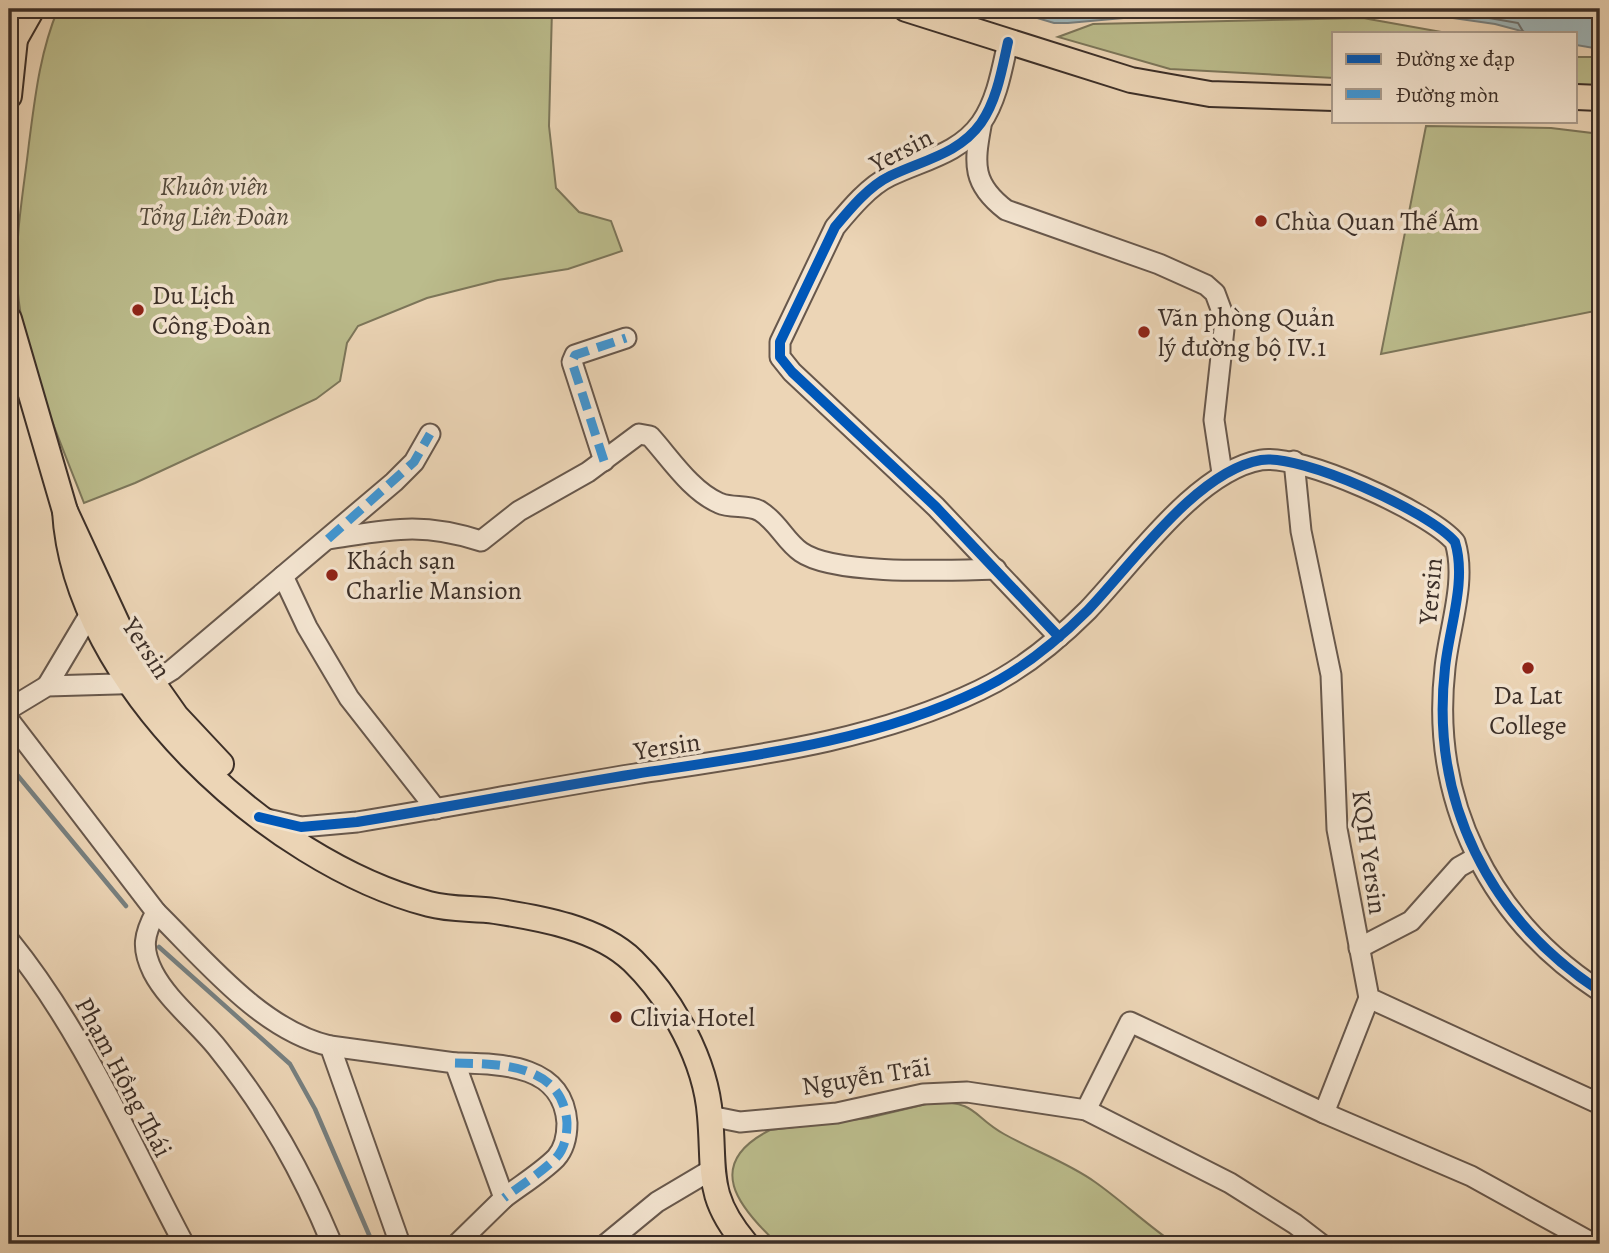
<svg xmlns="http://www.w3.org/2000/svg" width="1609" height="1253" viewBox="0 0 1609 1253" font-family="Alegreya,serif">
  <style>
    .green { fill: #bbbc8c; stroke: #7c765a; stroke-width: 2 }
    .water { fill: #9eb6ba; stroke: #778080; stroke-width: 2 }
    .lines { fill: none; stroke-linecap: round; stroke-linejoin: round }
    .shore { stroke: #6d7271; stroke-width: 2 }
    .stream { stroke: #778080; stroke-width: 4.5 }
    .minor-casing { stroke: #68584c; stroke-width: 23 }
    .major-casing { stroke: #3c2f28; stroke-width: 28 }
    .minor { stroke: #f3e4d0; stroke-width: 19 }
    .major { stroke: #ecd5b6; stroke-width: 24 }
    .quiet { stroke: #3f97d6; stroke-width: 9; stroke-dasharray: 18 9; stroke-linecap: butt }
    .cycleway-casing { stroke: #f3e4d0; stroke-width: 15 }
    .cycleway { stroke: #0057b8; stroke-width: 10 }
    .poi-dot { fill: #8f2418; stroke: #f3e4d0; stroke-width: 2.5 }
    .labels { text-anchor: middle; stroke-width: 7; stroke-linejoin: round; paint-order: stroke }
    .street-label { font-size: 26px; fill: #3c2f28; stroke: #f3e4d0 }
    .park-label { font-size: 26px; font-style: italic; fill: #554b3c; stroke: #f3e4d0 }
    .poi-label { font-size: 26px; fill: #3c2f28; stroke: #f3e4d0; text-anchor: start }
  </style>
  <rect width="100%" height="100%" fill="#ecd5b6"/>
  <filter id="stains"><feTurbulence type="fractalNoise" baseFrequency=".00286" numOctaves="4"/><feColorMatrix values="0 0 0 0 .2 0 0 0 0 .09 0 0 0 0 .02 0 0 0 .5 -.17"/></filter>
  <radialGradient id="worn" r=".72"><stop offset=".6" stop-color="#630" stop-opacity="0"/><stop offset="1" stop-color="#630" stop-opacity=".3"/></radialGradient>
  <g class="green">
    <path d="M58,9H552L549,126L556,188L579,212L611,221L622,251L568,269L498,280L427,298L358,326L347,343L340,381L316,399L135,483L84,503C58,435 20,353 17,280C15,235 24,188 29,143C35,97 40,52 58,9Z"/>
    <path d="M1363,18L1447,33H1334V78L1170,69L1058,37L1093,24Z"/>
    <path d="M1576,57H1600V93L1576,92Z"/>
    <path d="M1426,126L1551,128L1600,134V310L1381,354Z"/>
    <path d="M935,1102C978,1102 972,1116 1004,1134C1034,1151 1067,1162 1095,1182C1122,1201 1147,1225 1175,1244H778C738,1207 703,1164 770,1130L868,1118Z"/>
  </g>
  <path class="water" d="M1007,9H1600V49L1576,45V33H1529L1495,24L1411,12L1363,10L1238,17L1157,15L1068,23H1054Z"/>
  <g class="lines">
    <g class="shore">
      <path d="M1029,9L1068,16L1147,9"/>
      <path d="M1437,9L1518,23L1524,33"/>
    </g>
    <g class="stream">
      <path d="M9,765L126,906"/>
      <path d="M159,947L290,1064L315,1109L373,1244"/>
    </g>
    <defs>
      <g id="minor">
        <path d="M1008,42C1002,69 997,100 981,123C959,154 923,160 890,176C869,186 850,209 835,227L780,342V357L792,372L936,507L1059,637"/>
        <path d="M981,126C974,164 972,184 1006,210L1159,264L1206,285L1215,293L1225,320L1214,420L1222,473"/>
        <path d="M604,461L572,362L575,355L626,338"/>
        <path d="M1294,461L1301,531L1331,675L1337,829L1369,998L1600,1104"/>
        <path d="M328,539C388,530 420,521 481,541L519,511L588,472L639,434L650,436C670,458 691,491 719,503C732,509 747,504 760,511C778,522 785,541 801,552C835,576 952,570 996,569"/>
        <path d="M283,576L307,627L349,698L436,809"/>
        <path d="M47,686L97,602"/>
        <path d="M9,709L47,686L151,683L172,670L394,482L414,462L430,434"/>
        <path d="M9,720L156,912C144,934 141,948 153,972C168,1001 199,1024 219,1050C268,1111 302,1172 332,1244"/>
        <path d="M267,819L301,827L357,822C449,807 542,789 635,774C752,756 872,742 980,690C1020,671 1056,642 1088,610C1133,563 1197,471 1261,460C1300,453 1430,512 1455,542C1467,581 1449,628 1445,668C1430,801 1489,919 1600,991"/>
        <path d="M156,912C205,960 261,1030 330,1046L400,1244"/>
        <path d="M9,940C83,1031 129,1141 184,1244"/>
        <path d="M1359,948L1411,921L1459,867L1475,858"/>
        <path d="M330,1046L455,1063L504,1198L457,1244"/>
        <path d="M455,1063C499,1064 563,1063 567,1123C567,1135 565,1148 556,1158C541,1173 521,1185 504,1198"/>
        <path d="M1086,1110L1130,1022L1324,1113L1471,1176L1594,1244"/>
        <path d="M1324,1113L1369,998"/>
        <path d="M710,1116L740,1122L837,1113L923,1094L967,1092L1086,1110L1230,1183L1295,1224L1321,1244"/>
        <path d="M606,1244L657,1202L711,1170"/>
      </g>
      <g id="major">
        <path d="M906,9L1131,80L1210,94L1334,98"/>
        <path d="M9,22L15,39L9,96"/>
        <path d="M15,39L32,9"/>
        <path d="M1576,97L1600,98"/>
        <path d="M9,319L65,511L122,634L138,662L176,716L221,764"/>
        <path d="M65,511C75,684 269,862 429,904C451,910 473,908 495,911C540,918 599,928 633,961C672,999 706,1061 710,1116C715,1172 705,1196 746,1244"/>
      </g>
    </defs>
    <use href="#minor" class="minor-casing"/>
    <use href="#major" class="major-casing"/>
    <use href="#minor" class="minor"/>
    <use href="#major" class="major"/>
    <g class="quiet">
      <path d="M604,461L572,362L575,355L626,338"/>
      <path d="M328,539L414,462L430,434"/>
      <path d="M455,1063C499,1064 563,1063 567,1123C567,1135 565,1148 556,1158C541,1173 521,1185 504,1198"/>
    </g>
    <defs>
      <g id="cycleway">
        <path d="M1008,42C1002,69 997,100 981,123C959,154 923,160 890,176C869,186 850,209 835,227L780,342V357L792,372L936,507L1059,637"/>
        <path d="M259,817L301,827L357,822C449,807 542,789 635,774C752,756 872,742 980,690C1020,671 1056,642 1088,610C1133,563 1197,471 1261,460C1300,453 1430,512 1455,542C1467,581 1449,628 1445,668C1430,801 1489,919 1600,991"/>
      </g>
    </defs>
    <use href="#cycleway" class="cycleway-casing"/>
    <use href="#cycleway" class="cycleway"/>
  </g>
  <g class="poi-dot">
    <circle cx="1261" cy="221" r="7"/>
    <circle cx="138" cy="310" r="7"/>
    <circle cx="1144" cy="332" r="7"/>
    <circle cx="332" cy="575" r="7"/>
    <circle cx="1528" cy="668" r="7"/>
    <circle cx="616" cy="1017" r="7"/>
  </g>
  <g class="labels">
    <g class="street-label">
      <text transform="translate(901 150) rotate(-27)" y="9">Yersin</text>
      <text transform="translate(1430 591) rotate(-85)" y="9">Yersin</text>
      <text transform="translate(147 648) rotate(57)" y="9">Yersin</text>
      <text transform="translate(667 746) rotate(-9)" y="9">Yersin</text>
      <text transform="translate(1370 852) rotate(82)" y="9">KQH Yersin</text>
      <text transform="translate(866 1076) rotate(-9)" y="9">Nguyễn Trãi</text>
      <text transform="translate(124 1077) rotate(62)" y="9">Phạm Hồng Thái</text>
    </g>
    <g class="park-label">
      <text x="214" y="195">Khuôn viên<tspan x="214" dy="30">Tổng Liên Đoàn</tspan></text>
    </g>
    <g class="poi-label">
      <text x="1275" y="230">Chùa Quan Thế Âm</text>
      <text x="152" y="304">Du Lịch<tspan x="152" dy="30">Công Đoàn</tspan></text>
      <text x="1158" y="326">Văn phòng Quản<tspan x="1158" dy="30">lý đường bộ IV.1</tspan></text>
      <text x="346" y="569">Khách sạn<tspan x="346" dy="30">Charlie Mansion</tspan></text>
      <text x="1528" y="704" text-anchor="middle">Da Lat<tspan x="1528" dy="30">College</tspan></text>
      <text x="630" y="1026">Clivia Hotel</text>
    </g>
  </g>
  <rect width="1609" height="1253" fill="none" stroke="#ecd5b6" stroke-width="35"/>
  <rect x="10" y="10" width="1588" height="1232" fill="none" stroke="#3c2f28" stroke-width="3.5"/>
  <rect x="18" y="18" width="1574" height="1218" fill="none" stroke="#3c2f28" stroke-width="2"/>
  <rect x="1332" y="32" width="245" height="91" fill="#f3e4d0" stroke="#aa9c8d" stroke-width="2"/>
  <rect x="1346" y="54" width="35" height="10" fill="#0057b8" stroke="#aa9c8d" stroke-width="2"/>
  <text x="1396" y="66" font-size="21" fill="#3c2f28">Đường xe đạp</text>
  <rect x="1346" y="89" width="35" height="10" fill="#3f97d6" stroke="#aa9c8d" stroke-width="2"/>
  <text x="1396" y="102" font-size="21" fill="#3c2f28">Đường mòn</text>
  <rect width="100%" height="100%" filter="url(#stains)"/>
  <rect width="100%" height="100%" fill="url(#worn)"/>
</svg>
